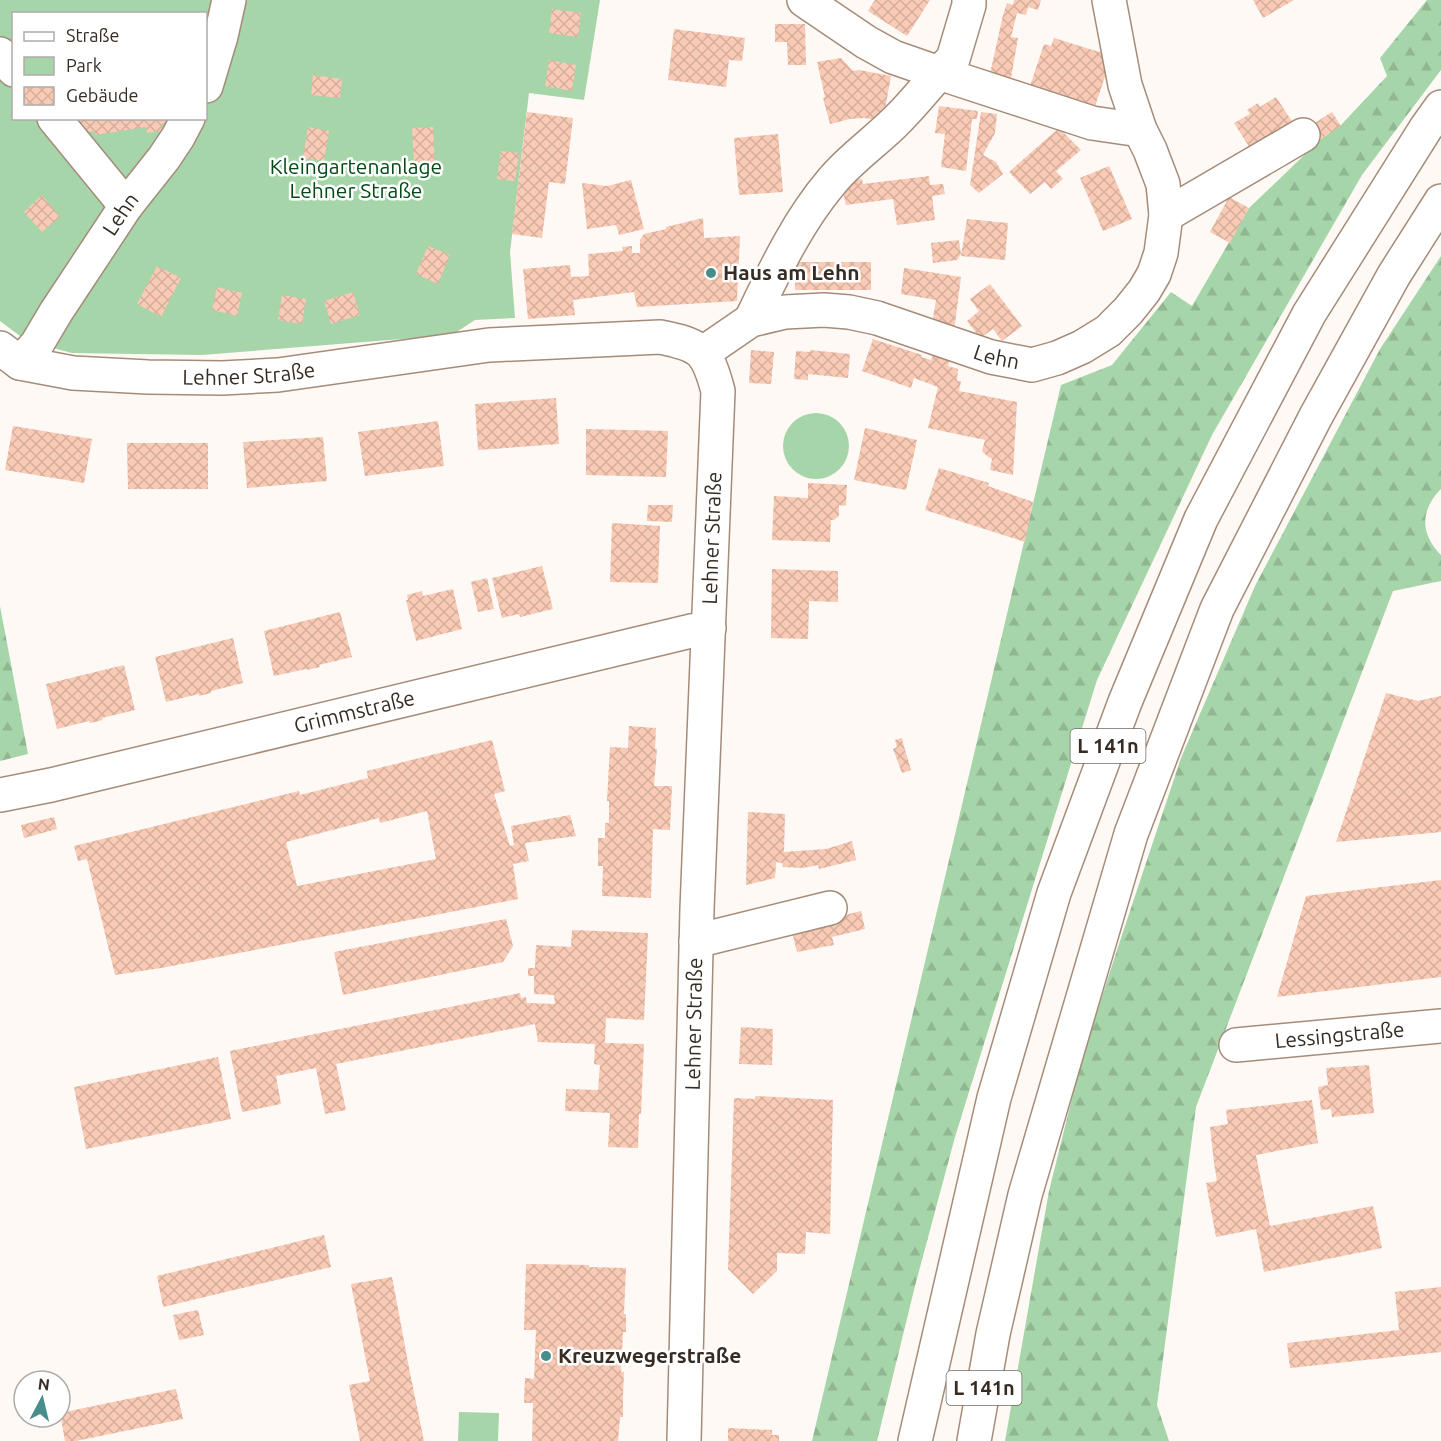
<svg xmlns="http://www.w3.org/2000/svg" width="1441" height="1441" viewBox="0 0 1441 1441" font-family="Ubuntu,sans-serif">
  <style>
    .green { fill: #a6d5a9; fill-rule: evenodd }
    .forest { fill: url(#forest-firs) }
    .building { fill: url(#building-cross-hatch); fill-rule: evenodd }
    .lines { fill: none; stroke-linecap: round; stroke-linejoin: round }
    .minor-casing { stroke: #a58c7a; stroke-width: 36 }
    .highway-casing { stroke: #a58c7a; stroke-width: 36 }
    .minor { stroke: #fff; stroke-width: 33 }
    .highway { stroke: #fff; stroke-width: 33 }
    .poi-dot { fill: #468d8b; stroke: #fff; stroke-width: 2 }
    .labels { text-anchor: middle; stroke-width: 5; stroke-linejoin: round; paint-order: stroke }
    .shield { fill: #fff; stroke: #726b66; stroke-width: 1.5 }
    .shield-label { font-size: 20px; font-weight: bold; fill: #362c24 }
    .park-label { font-size: 21px; fill: #034916; stroke: #fff }
    .street-label { font-size: 21px; fill: #362c24; stroke: #fff }
    .poi-label { font-size: 21px; font-weight: bold; fill: #362c24; stroke: #fff; text-anchor: start }
  </style>
  <defs>
    <pattern id="forest-firs" width="22" height="20" patternUnits="userSpaceOnUse" patternTransform="scale(1.5)"><rect width="22" height="20" fill="#a6d5a9"/><path d="M5 1l3.5 6h-7zM16 11l3.5 6h-7z" fill="#90b791"/></pattern>
    <pattern id="building-cross-hatch" width="8" height="8" patternUnits="userSpaceOnUse" patternTransform="scale(1.5)"><rect width="8" height="8" fill="#f9cab5"/><path d="M0 0l8 8M0 8l8-8" fill="none" stroke="#d6ae9c"/></pattern>
  </defs>
  <rect width="100%" height="100%" fill="#fef9f5"/>
  <g class="green">
    <path d="M0,0H600L584,100L529,93L510,252L515,318L475,320L452,335L202,355L72,353L37,344L20,336L0,321ZM14,14H206V118H14Z"/>
    <circle cx="816" cy="446" r="33"/>
    <path d="M459,1412L499,1413L498,1441H458Z"/>
  </g>
  <g class="forest">
    <path d="M1427,0H1441V70L1362,175L1212,435L1097,680L955,1137L915,1286L877,1441H812L1061,385L1112,365L1171,292L1192,306L1249,208L1321,139L1341,125L1387,76L1380,58Z"/>
    <path d="M1441,256V489C1420,510 1420,534 1441,555V581L1393,591L1196,1107L1157,1405L1169,1441H1005L1049,1191L1081,1062L1118,947L1181,758L1255,586L1380,349Z"/>
    <path d="M0,606L28,754L0,761Z"/>
  </g>
  <g class="building">
    <path d="M875,0H930L907,36L868,11Z"/>
    <path d="M1014,0H1041L1038,10L1028,7L1026,15L1017,13L1011,37L1018,38L1011,78L990,74L1003,15L1007,3L1013,5Z"/>
    <path d="M1253,0H1294L1263,18Z"/>
    <path d="M552,9L581,13L578,37L549,33Z"/>
    <path d="M775,24H805L806,65H788L787,42H775Z"/>
    <path d="M674,29L745,38L742,61L729,60L726,87L668,80Z"/>
    <path d="M1054,38L1109,55V65L1094,109L1029,89L1044,44L1051,46Z"/>
    <path d="M841,58L853,71L859,70L891,76L883,121L864,118L850,119L830,124L823,98L825,97L817,62Z"/>
    <path d="M549,60L576,65L572,91L545,86Z"/>
    <path d="M313,75L342,79L340,98L311,95Z"/>
    <path d="M1276,97L1297,129L1255,156L1234,123L1250,114L1247,110L1258,103L1260,107Z"/>
    <path d="M939,106L978,111L977,119H972L966,171L941,167L945,134L935,133Z"/>
    <path d="M527,112L573,118L565,184L549,182L542,238L512,234Z"/>
    <path d="M981,112L997,114L995,133L983,155L996,162L1003,174L979,193L970,185Z"/>
    <path d="M1332,112L1341,126L1319,140L1310,126Z"/>
    <path d="M75,118H180L181,119L162,124V131L147,133L146,127L95,135L93,131L78,133Z"/>
    <path d="M308,127L329,131L324,161L303,158Z"/>
    <path d="M433,127L435,164L414,165L412,128Z"/>
    <path d="M1059,128L1081,150L1056,171L1063,179L1051,189L1045,182L1030,194L1009,172Z"/>
    <path d="M778,134L783,192L739,195L734,138Z"/>
    <path d="M501,151L519,153L515,181L497,179Z"/>
    <path d="M1109,166L1132,219L1103,231L1080,178Z"/>
    <path d="M929,176L930,185L943,184L945,194L932,196L935,220L897,225L893,199L846,205L842,188L849,181L862,179L863,184Z"/>
    <path d="M631,180L644,229L619,235L616,225L587,229L582,183L607,186Z"/>
    <path d="M42,195L60,217L42,232L24,212Z"/>
    <path d="M1229,197L1249,208L1230,243L1210,232Z"/>
    <path d="M703,218L704,238L740,236L737,301L637,307L634,292L573,300L575,315L528,319L523,269L570,265L571,277L589,276L588,254L623,251L622,247L632,246V253H640V240L644,234L666,229V227Z"/>
    <path d="M967,219L1008,223L1005,260L961,256Z"/>
    <path d="M959,240L961,254L957,260L933,263L931,243Z"/>
    <path d="M428,246L450,255L438,284L416,274Z"/>
    <path d="M797,262H871V290H795V265Z"/>
    <path d="M157,266L181,278L161,317L137,304Z"/>
    <path d="M904,268L961,277L954,331L932,324L936,300L901,294Z"/>
    <path d="M990,284L1022,326L1002,341L993,329L980,338L967,321L979,311L970,299Z"/>
    <path d="M217,287L242,293L237,316L212,310Z"/>
    <path d="M353,292L360,315L331,324L324,301Z"/>
    <path d="M282,295L306,299L302,324L278,320Z"/>
    <path d="M873,339L922,355L921,357L931,360L935,349L952,354L948,366L958,369L957,381H961L959,391L1017,402L1013,475L990,470L992,459L987,456L982,451L985,440L928,428L938,387L914,378L911,388L862,371Z"/>
    <path d="M751,350L774,352L771,384L749,383Z"/>
    <path d="M810,350L850,354L848,378L808,374V380L794,379L796,351L810,352Z"/>
    <path d="M556,398L559,444L478,450L475,404Z"/>
    <path d="M438,421L444,466L365,476L358,432Z"/>
    <path d="M13,426L92,439L84,483L5,470Z"/>
    <path d="M865,428L917,440L906,490L854,480Z"/>
    <path d="M586,429L668,431L666,477L586,475Z"/>
    <path d="M323,437L327,481L247,488L243,442Z"/>
    <path d="M127,443H208V489H128Z"/>
    <path d="M939,468L989,483L988,486L1033,502L1025,542L925,510Z"/>
    <path d="M808,483L847,485L846,506L839,505V516L834,520H831L830,542L772,540L774,496L808,498Z"/>
    <path d="M648,505H673L672,522L647,521Z"/>
    <path d="M612,523L660,526L658,583L610,582Z"/>
    <path d="M542,566L553,609L520,617L519,614L502,618L492,578Z"/>
    <path d="M772,569L838,571V602L809,601L808,639L771,638Z"/>
    <path d="M487,578L494,609L478,612L471,582Z"/>
    <path d="M453,589L462,629L416,641L406,600H408L407,595L422,591L423,596Z"/>
    <path d="M340,612L352,657L319,665L320,667L307,670L306,669L274,676L264,631Z"/>
    <path d="M233,638L243,683L211,691V693L199,696V694L166,702L155,657Z"/>
    <path d="M124,665L135,710L102,718L103,720L90,723L89,721L57,729L46,684Z"/>
    <path d="M1386,693L1418,701L1441,696V832L1336,842Z"/>
    <path d="M629,726L656,728L655,749H657L654,786H672L670,830L653,829L651,898L602,896L603,866H598V838H605V823H609V801H607L610,747L628,748Z"/>
    <path d="M902,738L903,743L911,770L902,773L893,749L897,747L895,740Z"/>
    <path d="M492,740L505,791L494,794L510,846L514,845L511,826L570,815L576,836L525,843L529,861L513,864L518,899L161,968L115,975L87,859L78,861L74,846L299,791L300,795L368,778L367,771ZM427,811L436,859L297,886L286,842L379,818L380,823Z"/>
    <path d="M748,812L785,814L784,852L826,849L852,841L856,860L819,869L818,865L803,868L783,867L782,863L776,862L775,878L746,885Z"/>
    <path d="M54,817L57,829L24,838L21,825Z"/>
    <path d="M1441,880V977L1277,997L1306,896Z"/>
    <path d="M861,911L865,929L832,937L834,945L797,952L791,928Z"/>
    <path d="M506,919L513,946L503,962L343,995L334,952Z"/>
    <path d="M572,930L648,933L644,1020L606,1018L605,1043L644,1044L641,1114H639L638,1148L608,1147L610,1113L565,1111L566,1089L598,1090L600,1065L594,1064L595,1044L538,1042L535,1024L336,1064L346,1110L325,1114L316,1068L276,1076L281,1104L242,1112L230,1051L520,993L521,998L526,997L527,1003L555,1004L554,995L534,994V976H528V968H535L536,945L571,947Z"/>
    <path d="M741,1027L773,1029L772,1065L739,1064Z"/>
    <path d="M218,1057L231,1119L86,1149L74,1087Z"/>
    <path d="M1369,1065L1374,1113L1332,1117L1331,1109L1321,1110L1318,1087L1328,1085L1326,1068Z"/>
    <path d="M755,1096L833,1100L830,1234L806,1232L805,1254L777,1253V1271L753,1294L728,1269L734,1098L755,1099Z"/>
    <path d="M1312,1100L1318,1143L1256,1155L1270,1226L1373,1206L1382,1248L1264,1272L1256,1229L1216,1237L1206,1183L1217,1181L1214,1163L1210,1127L1228,1124L1226,1110Z"/>
    <path d="M324,1235L331,1267L163,1307L157,1276Z"/>
    <path d="M526,1264L589,1265V1267L626,1268L624,1314H626V1332H623L621,1372H624L623,1396V1417H620L618,1441H532L533,1403H524L525,1378L534,1379L536,1330H524Z"/>
    <path d="M392,1277L410,1373L424,1441H360L349,1385L370,1381L351,1284Z"/>
    <path d="M1441,1287V1352L1290,1368L1287,1343L1399,1330L1395,1292Z"/>
    <path d="M198,1310L204,1335L179,1340L173,1315Z"/>
    <path d="M176,1389L183,1419L76,1441H65L60,1413Z"/>
    <path d="M728,1428L772,1430V1435H779V1441H728Z"/>
  </g>
  <g class="lines">
    <defs>
      <g id="minor">
        <path d="M804,0L866,42L893,57L939,73L953,59L969,5V0"/>
        <path d="M0,54L14,70"/>
        <path d="M206,86L221,36L229,0"/>
        <path d="M54,118L126,206"/>
        <path d="M1166,215L1303,135"/>
        <path d="M751,320C774,272 797,222 832,181C852,157 878,140 899,118C913,104 926,88 939,73L1092,123L1140,130"/>
        <path id="s1" d="M0,348L20,363L73,373L148,377L222,378L278,375L489,345L660,337C701,345 707,350 718,391L697,909L684,1441"/>
        <path id="s2" d="M703,353L751,320L785,312L824,310L849,312L877,318L991,357L1032,365L1057,358L1082,347L1108,331L1128,311L1144,291L1154,274L1161,253L1166,215L1163,184L1150,150L1140,130L1125,85L1109,0"/>
        <path id="s3" d="M20,363L37,344L56,312L126,206L164,158L178,137L188,118"/>
        <path id="s4" d="M0,795L51,785L691,631L709,628"/>
        <path d="M696,941L830,908"/>
        <path id="s5" d="M1236,1045L1441,1026"/>
      </g>
      <g id="highway">
        <path d="M915,1441L994,1098L1054,893L1125,702L1201,519L1309,314L1426,128L1441,107"/>
        <path d="M974,1441L993,1334L1025,1195L1131,834L1217,609L1316,416L1394,275L1441,201"/>
      </g>
    </defs>
    <use href="#minor" class="minor-casing"/>
    <use href="#highway" class="highway-casing"/>
    <use href="#minor" class="minor"/>
    <use href="#highway" class="highway"/>
  </g>
  <g class="poi-dot">
    <circle cx="711" cy="273" r="6"/>
    <circle cx="546" cy="1356" r="6"/>
  </g>
  <g class="labels">
    <g class="shield">
      <rect x="1070.5" y="729" width="75" height="34" rx="4.5"/>
      <rect x="946.5" y="1371" width="75" height="34" rx="4.5"/>
    </g>
    <g class="shield-label">
      <text x="1108" y="753">L 141n</text>
      <text x="984" y="1395">L 141n</text>
    </g>
    <g class="park-label">
      <text x="356" y="174">Kleingartenanlage<tspan x="356" dy="24">Lehner Straße</tspan></text>
    </g>
    <g class="street-label">
      <text dy="7" stroke="none"><textPath href="#s3" startOffset="180">Lehn</textPath></text>
      <text dy="7" stroke="none"><textPath href="#s2" startOffset="312">Lehn</textPath></text>
      <text dy="7" stroke="none"><textPath href="#s1" startOffset="255">Lehner Straße</textPath></text>
      <text transform="translate(712 538) rotate(-88)" y="7">Lehner Straße</text>
      <text dy="7" stroke="none"><textPath href="#s4" startOffset="364">Grimmstraße</textPath></text>
      <text transform="translate(694 1024) rotate(-89)" y="7">Lehner Straße</text>
      <text dy="7" stroke="none"><textPath href="#s5" startOffset="104">Lessingstraße</textPath></text>
    </g>
    <g class="poi-label">
      <text x="723" y="280">Haus am Lehn</text>
      <text x="558" y="1363">Kreuzwegerstraße</text>
    </g>
  </g>
  <rect x="12" y="12" width="195" height="108" fill="#ffffff" stroke="#afaba7" stroke-width="1.5"/>
  <rect x="24" y="32" width="30" height="9" fill="#ffffff" stroke="#afaba7" stroke-width="1.5"/>
  <text x="66" y="42" font-size="18" fill="#362c24">Straße</text>
  <rect x="24" y="57" width="30" height="18" fill="#a6d5a9" stroke="#afaba7" stroke-width="1.5"/>
  <text x="66" y="72" font-size="18" fill="#362c24">Park</text>
  <rect x="24" y="87" width="30" height="18" fill="url(#building-cross-hatch)" stroke="#afaba7" stroke-width="1.5"/>
  <text x="66" y="102" font-size="18" fill="#362c24">Gebäude</text>
  <g transform="translate(42 1399) rotate(7)"><circle r="28" fill="#ffffff" stroke="#afaba7" stroke-width="1.5"/>
  <path d="M0-4.5L10 22L0 15L-10 22Z" fill="#468d8b"/>
  <text y="-9" font-size="16" font-weight="bold" text-anchor="middle" fill="#362c24">N</text>
  </g>
</svg>
